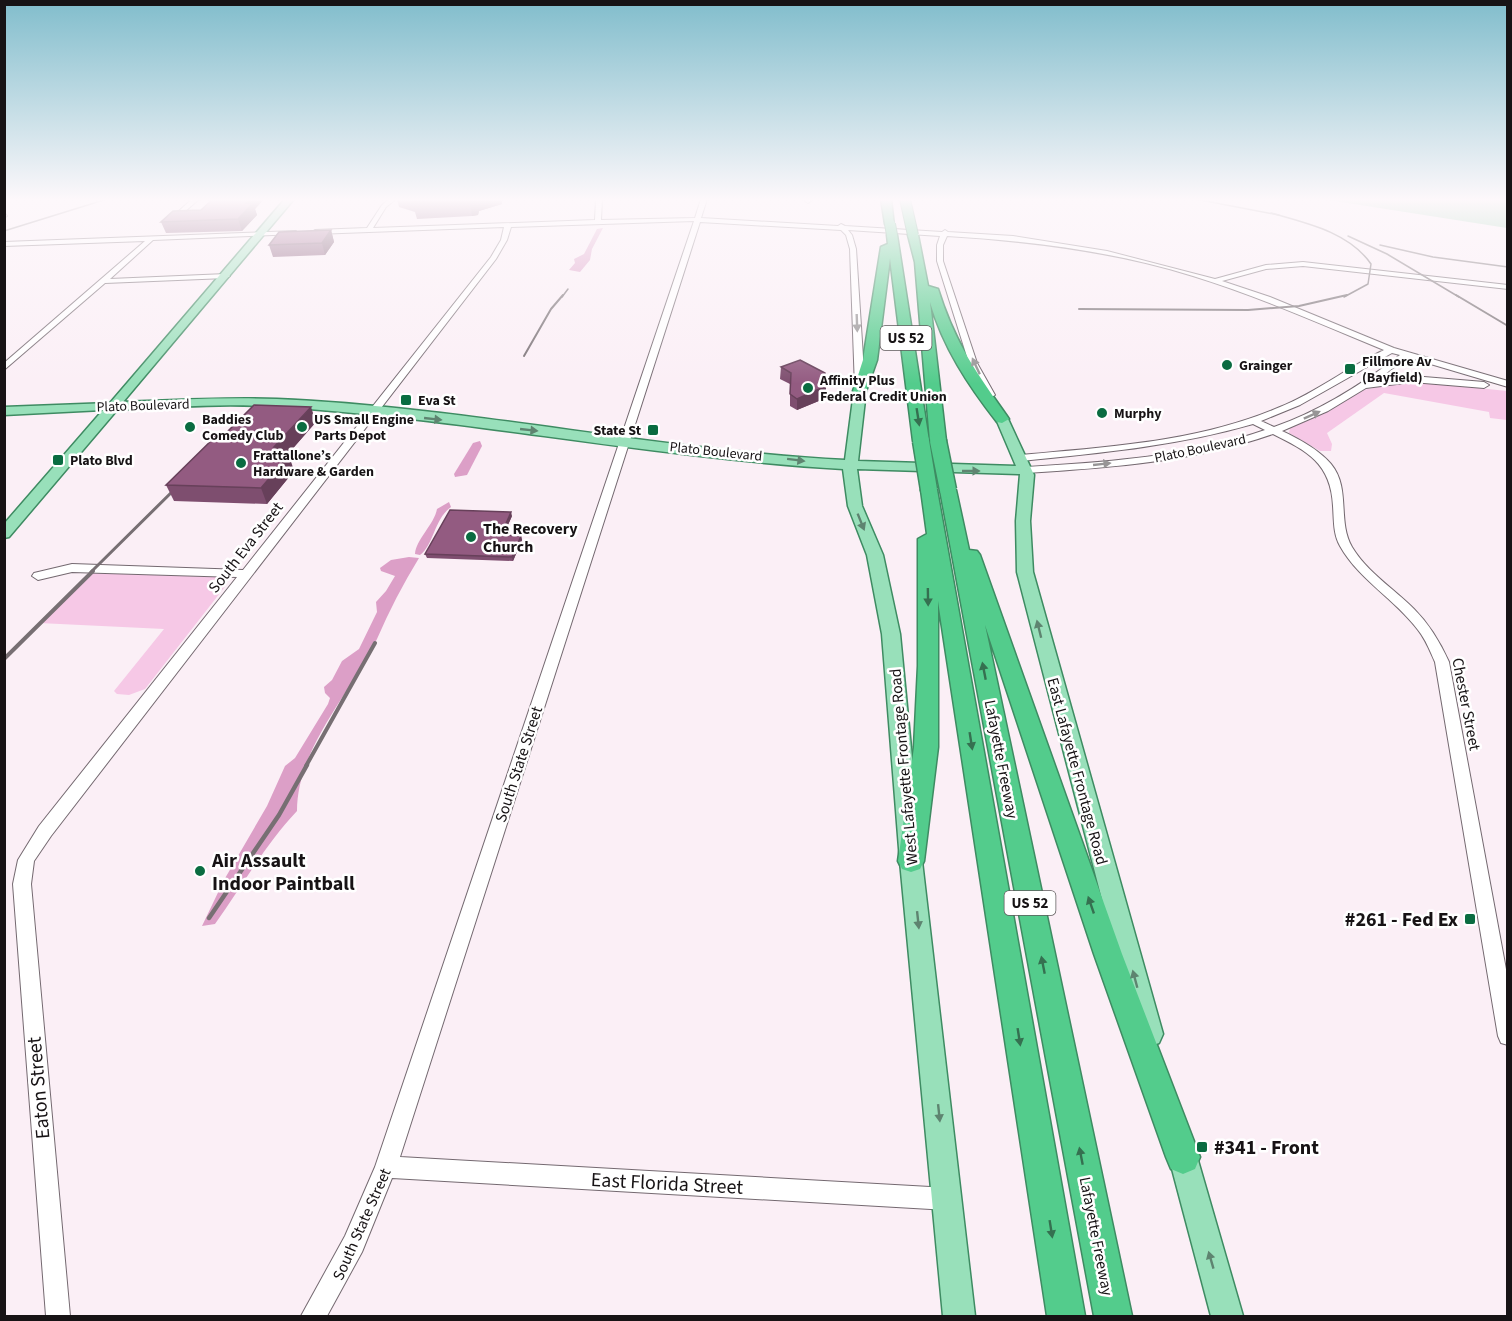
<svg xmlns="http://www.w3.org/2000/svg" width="1512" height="1321" viewBox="0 0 1512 1321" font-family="'Source Sans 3',sans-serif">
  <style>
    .green { fill: #f6c8e6 }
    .forest { fill: #dc9fc7 }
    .water { fill: #88cba3 }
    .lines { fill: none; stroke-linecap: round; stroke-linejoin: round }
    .minor-casing { stroke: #746970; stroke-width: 2 }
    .major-casing { stroke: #3e8b62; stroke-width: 3 }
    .highway-casing { stroke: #3e8b62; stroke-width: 3 }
    .minor { fill: #fff; fill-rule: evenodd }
    .major { fill: #98e0ba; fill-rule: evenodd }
    .highway { fill: #53cc8c; fill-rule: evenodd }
    .rail-far4 { stroke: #776f73; stroke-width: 1.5 }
    .rail-far3 { stroke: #776f73; stroke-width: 2 }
    .rail-far2 { stroke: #776f73; stroke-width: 3 }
    .rail-far1 { stroke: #776f73; stroke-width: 4 }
    .rail { stroke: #776f73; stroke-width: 4.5 }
    .highway-bridge-far1-casing { stroke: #3e8b62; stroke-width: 12; stroke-linecap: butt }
    .highway-bridge-casing { stroke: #3e8b62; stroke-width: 19; stroke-linecap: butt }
    .highway-bridge-far1 { stroke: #53cc8c; stroke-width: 10 }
    .highway-bridge { stroke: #53cc8c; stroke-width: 16 }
    .wall { fill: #7e4e6f }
    .shaded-wall { fill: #67405a }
    .building { fill: #935b81; stroke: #67405a; stroke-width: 1.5 }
    .oneway { fill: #979596 }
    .oneway2 { fill: #357050 }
    .oneway3 { fill: #5e8470 }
    .poi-dot { fill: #0a6c41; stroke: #fff; stroke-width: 2 }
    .labels { text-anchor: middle; stroke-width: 5; stroke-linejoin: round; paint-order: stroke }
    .far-poi-label { font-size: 14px; font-weight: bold; fill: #171315; stroke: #fff; text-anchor: start }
    .far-street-label { font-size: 14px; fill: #171315; stroke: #fff }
    .shield { fill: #fff; stroke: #5d5a5b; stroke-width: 1.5 }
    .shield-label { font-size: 15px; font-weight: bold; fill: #171315 }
    .poi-label { font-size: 16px; font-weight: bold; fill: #171315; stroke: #fff; text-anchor: start }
    .street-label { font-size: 16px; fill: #171315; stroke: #fff }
    .near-poi-label { font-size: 20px; font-weight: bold; fill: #171315; stroke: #fff; text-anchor: start }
    .near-street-label { font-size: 20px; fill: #171315; stroke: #fff }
  </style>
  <rect width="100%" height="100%" fill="#fbeff6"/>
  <g class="green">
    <path d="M1410,381L1507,391V420L1490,418L1489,412L1384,393L1327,433L1332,444L1331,451H1320L1289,433L1290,428L1321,415L1363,390Z"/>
    <path d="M90,573L218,577L227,584L145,689L129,695L117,694L114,691L164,629L39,623Z"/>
  </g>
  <g class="forest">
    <path d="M603,228L592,249L590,260L580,272L569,270L575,263L574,259L584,254L597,229Z"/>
    <path d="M480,441L482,446L467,475L455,477L454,474L473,443Z"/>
    <path d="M449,502L451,507C434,519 434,545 420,555L415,554C416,539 434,525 437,509Z"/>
    <path d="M409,557L419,558C403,584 389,611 377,639C351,693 297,748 297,811C265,845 242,886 215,924L202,926L224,880L267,806L285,766L295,758L328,704L330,698L325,693L324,687L332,680L342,661L359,649L377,612L376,602L386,591L395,576L381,571L380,568L391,560Z"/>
  </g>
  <path class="water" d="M1322,199H1507V228Z"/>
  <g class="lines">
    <defs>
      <g id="minor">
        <path d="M192,199H199L172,223H168V221Z"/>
        <path d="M389,199H396L386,207L373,228L595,220L596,199H602L601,220L695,218L701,199H707L701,218L838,226L841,224L845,226L942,232L945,230L948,232L1013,236L1107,251L1215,279L1266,265L1303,262L1508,285V289L1303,266L1266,269L1222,281L1270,297L1394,348L1508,381V387L1407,357L1375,382L1412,376L1484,382L1489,385L1484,388L1412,382L1366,388L1328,411L1282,431C1299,439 1318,449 1331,464C1351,488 1337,521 1352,547C1367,572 1393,588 1414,609C1429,624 1440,642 1449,662L1508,980V1045L1501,1043L1498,1036L1435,662C1430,651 1426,640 1418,630C1395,599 1359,580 1340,546C1333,534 1334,519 1333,506C1331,463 1307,451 1273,434C1193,462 1109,468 1026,473L1021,470L1026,467C1106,462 1188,457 1265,430L1253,424C1177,446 1100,453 1021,461L1016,458L1021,455C1108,447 1199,442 1280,407C1317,392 1348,367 1384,350C1321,324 1258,296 1193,276C1114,251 1029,241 947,236L943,245V261L977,363L995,395L990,398L985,395L969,363L937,261V245L940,236L848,230L852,235L856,249L865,388L860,391L855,388L850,249L846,235L841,230L700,222L400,1157L948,1188L956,1191L959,1199L956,1207L948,1210L392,1178L362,1252L327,1316H301L345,1236L375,1167L694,221L511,227L507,240L496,259L51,836L34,861L31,884L70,1316H46L13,884L18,860L39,826L237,577L72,572L38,580L32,576L34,573L72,564L243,570L491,257L501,240L504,227L315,234L312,232L315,230L367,228L382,205ZM1392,353L1400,355C1361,385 1320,411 1274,427L1261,421L1300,405Z"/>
        <path d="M806,199H813L808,203L805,201Z"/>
        <path d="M4,212L7,216L4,218Z"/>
        <path d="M296,231L298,234L153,240L110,279L226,274L230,276L226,278L105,283L4,370V363L145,241L4,246V242Z"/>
      </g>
      <g id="major">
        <path d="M285,199H294L123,402C174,400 226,397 277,399C467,407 655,450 845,460L854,391L860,387L866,391L858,461L1016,466L996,419L1002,415L1008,419L1034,475L1030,521L1033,572L1163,1034L1159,1043L1150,1046L1141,1043L1137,1034L1017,572L1016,521L1020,474L857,469L862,506L883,555L900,634L922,861L975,1316H943L900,861L882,634L867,555L848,506L843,469C655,458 469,419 280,407C226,403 171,407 117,410L9,537L4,538V524L103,410L4,415V407L110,403Z"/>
        <path d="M1181,1136L1191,1140L1195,1150L1243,1316H1211L1167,1150L1171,1140Z"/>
      </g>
      <g id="highway">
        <path d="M881,199H891L894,226L885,224Z"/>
        <path d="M892,232L897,235L929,441L921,446L913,441L890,258L877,360L865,394H855L853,391L863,360L881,247L888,244L887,235Z"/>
        <path d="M913,232L918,235L928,286L938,289C955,344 977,373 1009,419L1002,423L997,422C968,385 943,347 930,302L946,441L938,446L930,441L915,262L908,235Z"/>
        <path d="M929,485L937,490L1085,1316H1047L938,601V747L924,861L920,869L911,872L902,869L898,861L914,747L918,666V539L927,534L921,490Z"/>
        <path d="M948,485L956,490L969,550L977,551L980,555L1122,954L1200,1157L1195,1169L1183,1174L1171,1169L1166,1157L1094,954L985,625L1132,1316H1094L940,490Z"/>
      </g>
    </defs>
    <use href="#minor" class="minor-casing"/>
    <use href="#major" class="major-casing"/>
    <use href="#highway" class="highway-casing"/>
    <use href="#minor" class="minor"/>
    <use href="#major" class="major"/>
    <use href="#highway" class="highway"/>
    <g class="rail-far4">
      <path d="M1195,199L1279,215"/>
      <path d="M1271,213C1306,223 1349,232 1371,264L1368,284L1344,297"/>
      <path d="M4,231L107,199"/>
      <path d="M1348,236L1387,254L1459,297"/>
      <path d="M1380,245L1433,257L1508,267"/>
      <path d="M562,297L568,289"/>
    </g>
    <g class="rail-far3">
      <path d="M1456,295L1508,326"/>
      <path d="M1079,309L1248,310L1299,306L1347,295"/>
      <path d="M524,356L551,309L563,295"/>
    </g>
    <path class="rail-far2" d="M91,572L183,481"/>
    <g class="rail-far1">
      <path d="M4,659L93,571"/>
      <path d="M306,766L375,643"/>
    </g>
    <path class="rail" d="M209,918L279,815L307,765"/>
    <defs>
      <g id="highway-bridge-far1">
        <path d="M905,199L913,235"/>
        <path d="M890,224L892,235"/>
      </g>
      <g id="highway-bridge">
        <path d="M921,441L929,490"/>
        <path d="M938,441L948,490"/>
      </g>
    </defs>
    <use href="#highway-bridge-far1" class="highway-bridge-far1-casing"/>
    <use href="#highway-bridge" class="highway-bridge-casing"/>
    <use href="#highway-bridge-far1" class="highway-bridge-far1"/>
    <use href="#highway-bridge" class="highway-bridge"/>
  </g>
  <g class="wall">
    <path d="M213,199H264L255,209L257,215L242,231L166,233L161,222L201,210Z"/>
    <path d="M397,199H502V204L479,211L478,215L472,216L417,219L415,212L399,207Z"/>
    <path d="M331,230L334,242L325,255L273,257L269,245Z"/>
    <path d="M781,367L826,386V398L797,410L790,406V384L780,379Z"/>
    <path d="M316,422L287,455L294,471L267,504L174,501L166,485L227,432Z"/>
    <path d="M512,516L503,536H521L522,540L513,561L427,558L425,554Z"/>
  </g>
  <g class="shaded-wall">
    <path d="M250,199H264L255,209L257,215L242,231L238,219L246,203Z"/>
    <path d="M469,199H502V204L479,211L478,215L472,216Z"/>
    <path d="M331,230L334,242L325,255L322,243Z"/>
    <path d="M826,386V398L797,410V399Z"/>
    <path d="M311,407L316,422L282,461L289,455L294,471L267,504L261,488L271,454L274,447Z"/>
    <path d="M511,512L512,516L501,540V535Z"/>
    <path d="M521,536L522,540L513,561L512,557Z"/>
  </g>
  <g class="building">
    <path d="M213,199H250L246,203H253L238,219L161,222L173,211L201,210Z"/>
    <path d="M414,199H464L413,201Z"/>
    <path d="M331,230L322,243L269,245L279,232Z"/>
    <path d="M800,360L825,373L826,386L797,399L790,394L791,373L781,367Z"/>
    <path d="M254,405L311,407L274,447H277L271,454L289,455L261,488L166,485L220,432H227Z"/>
    <path d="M450,510L511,512L501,535L521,536L512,557L425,554Z"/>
  </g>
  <defs><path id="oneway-solid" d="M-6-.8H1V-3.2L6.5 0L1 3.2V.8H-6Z" transform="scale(1.5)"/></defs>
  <g class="oneway">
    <use href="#oneway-solid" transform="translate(857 323) rotate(88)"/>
    <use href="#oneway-solid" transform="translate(976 366) rotate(-115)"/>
    <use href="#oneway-solid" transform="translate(1312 415) rotate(-24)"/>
    <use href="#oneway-solid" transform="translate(1102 464) rotate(-6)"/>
  </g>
  <g class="oneway2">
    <use href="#oneway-solid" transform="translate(918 417) rotate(81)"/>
    <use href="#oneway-solid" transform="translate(928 597) rotate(89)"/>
    <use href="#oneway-solid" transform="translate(984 671) rotate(-101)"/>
    <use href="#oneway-solid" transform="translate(971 741) rotate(81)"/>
    <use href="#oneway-solid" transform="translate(1091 905) rotate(-109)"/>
    <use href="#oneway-solid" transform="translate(1043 965) rotate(-101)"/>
    <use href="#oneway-solid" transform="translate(1019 1037) rotate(81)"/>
    <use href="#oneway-solid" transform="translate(1081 1156) rotate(-101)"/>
    <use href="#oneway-solid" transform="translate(1051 1229) rotate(81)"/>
  </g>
  <g class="oneway3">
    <use href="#oneway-solid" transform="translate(433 419) rotate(6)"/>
    <use href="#oneway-solid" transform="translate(529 430) rotate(6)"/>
    <use href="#oneway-solid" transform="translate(796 460) rotate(7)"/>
    <use href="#oneway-solid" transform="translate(971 471)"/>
    <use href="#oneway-solid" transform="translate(861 522) rotate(68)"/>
    <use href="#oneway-solid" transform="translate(1039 629) rotate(-104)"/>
    <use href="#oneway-solid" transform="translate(918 920) rotate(84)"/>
    <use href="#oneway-solid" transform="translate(1135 979) rotate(-105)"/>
    <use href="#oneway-solid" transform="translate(939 1113) rotate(84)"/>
    <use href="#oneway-solid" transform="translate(1211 1260) rotate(-106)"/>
  </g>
  <linearGradient id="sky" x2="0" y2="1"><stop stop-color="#81bdcc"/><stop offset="0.52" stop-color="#fdf8fb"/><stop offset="1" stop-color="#fdf8fb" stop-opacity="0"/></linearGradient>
  <rect width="1512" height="384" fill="url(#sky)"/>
  <g class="poi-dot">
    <circle cx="1227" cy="365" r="6"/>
    <rect x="1344" y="363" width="12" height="12" rx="3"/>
    <circle cx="808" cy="388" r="6"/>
    <rect x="400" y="394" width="12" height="12" rx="3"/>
    <circle cx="1102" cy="413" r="6"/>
    <circle cx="190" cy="427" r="6"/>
    <circle cx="302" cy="427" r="6"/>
    <rect x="647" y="424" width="12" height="12" rx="3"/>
    <rect x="52" y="454" width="12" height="12" rx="3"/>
    <circle cx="241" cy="463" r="6"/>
    <circle cx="471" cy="537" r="6"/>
    <circle cx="200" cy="871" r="6"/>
    <rect x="1464" y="913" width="12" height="12" rx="3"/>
    <rect x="1196" y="1141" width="12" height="12" rx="3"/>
  </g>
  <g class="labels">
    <g class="far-poi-label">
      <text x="1362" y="366">Fillmore Av<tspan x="1362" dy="16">(Bayfield)</tspan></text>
      <text x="1239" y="370">Grainger</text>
      <text x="820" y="385">Affinity Plus<tspan x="820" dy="16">Federal Credit Union</tspan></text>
      <text x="418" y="405">Eva St</text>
      <text x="1114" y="418">Murphy</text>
      <text x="202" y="424">Baddies<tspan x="202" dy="16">Comedy Club</tspan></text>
      <text x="314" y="424">US Small Engine<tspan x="314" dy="16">Parts Depot</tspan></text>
      <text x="641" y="435" text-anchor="end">State St</text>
      <text x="253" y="460">Frattallone’s<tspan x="253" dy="16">Hardware &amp; Garden</tspan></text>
      <text x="70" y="465">Plato Blvd</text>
    </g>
    <g class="far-street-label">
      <text transform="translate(143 405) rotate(-2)" y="5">Plato Boulevard</text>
      <text transform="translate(1200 448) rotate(-12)" y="5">Plato Boulevard</text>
      <text transform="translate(716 451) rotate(6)" y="5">Plato Boulevard</text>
    </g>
    <g class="shield">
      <rect x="880.5" y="326" width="51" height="24" rx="4.5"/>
      <rect x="1004.5" y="891" width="51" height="24" rx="4.5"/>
    </g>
    <g class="shield-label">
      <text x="906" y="343">US 52</text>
      <text x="1030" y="908">US 52</text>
    </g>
    <g class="poi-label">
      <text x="483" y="534">The Recovery<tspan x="483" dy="18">Church</tspan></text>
    </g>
    <g class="street-label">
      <text transform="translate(245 547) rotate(-52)" y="6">South Eva Street</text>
      <text transform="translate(1467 704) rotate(79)" y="6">Chester Street</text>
      <text transform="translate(1002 759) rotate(79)" y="6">Lafayette Freeway</text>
      <text transform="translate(518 764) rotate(-72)" y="6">South State Street</text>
      <text transform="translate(903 767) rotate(-95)" y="6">West Lafayette Frontage Road</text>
      <text transform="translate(1078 771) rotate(75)" y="6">East Lafayette Frontage Road</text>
      <text transform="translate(361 1224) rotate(-66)" y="6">South State Street</text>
      <text transform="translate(1097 1236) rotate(79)" y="6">Lafayette Freeway</text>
    </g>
    <g class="near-poi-label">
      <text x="212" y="867">Air Assault<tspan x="212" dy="23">Indoor Paintball</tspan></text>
      <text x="1458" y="926" text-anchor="end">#261 - Fed Ex</text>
      <text x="1214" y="1154">#341 - Front</text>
    </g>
    <g class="near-street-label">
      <text transform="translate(38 1088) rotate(-95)" y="7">Eaton Street</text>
      <text transform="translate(667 1183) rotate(3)" y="7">East Florida Street</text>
    </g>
  </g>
  <rect width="1512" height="1321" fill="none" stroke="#171315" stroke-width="12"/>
</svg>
